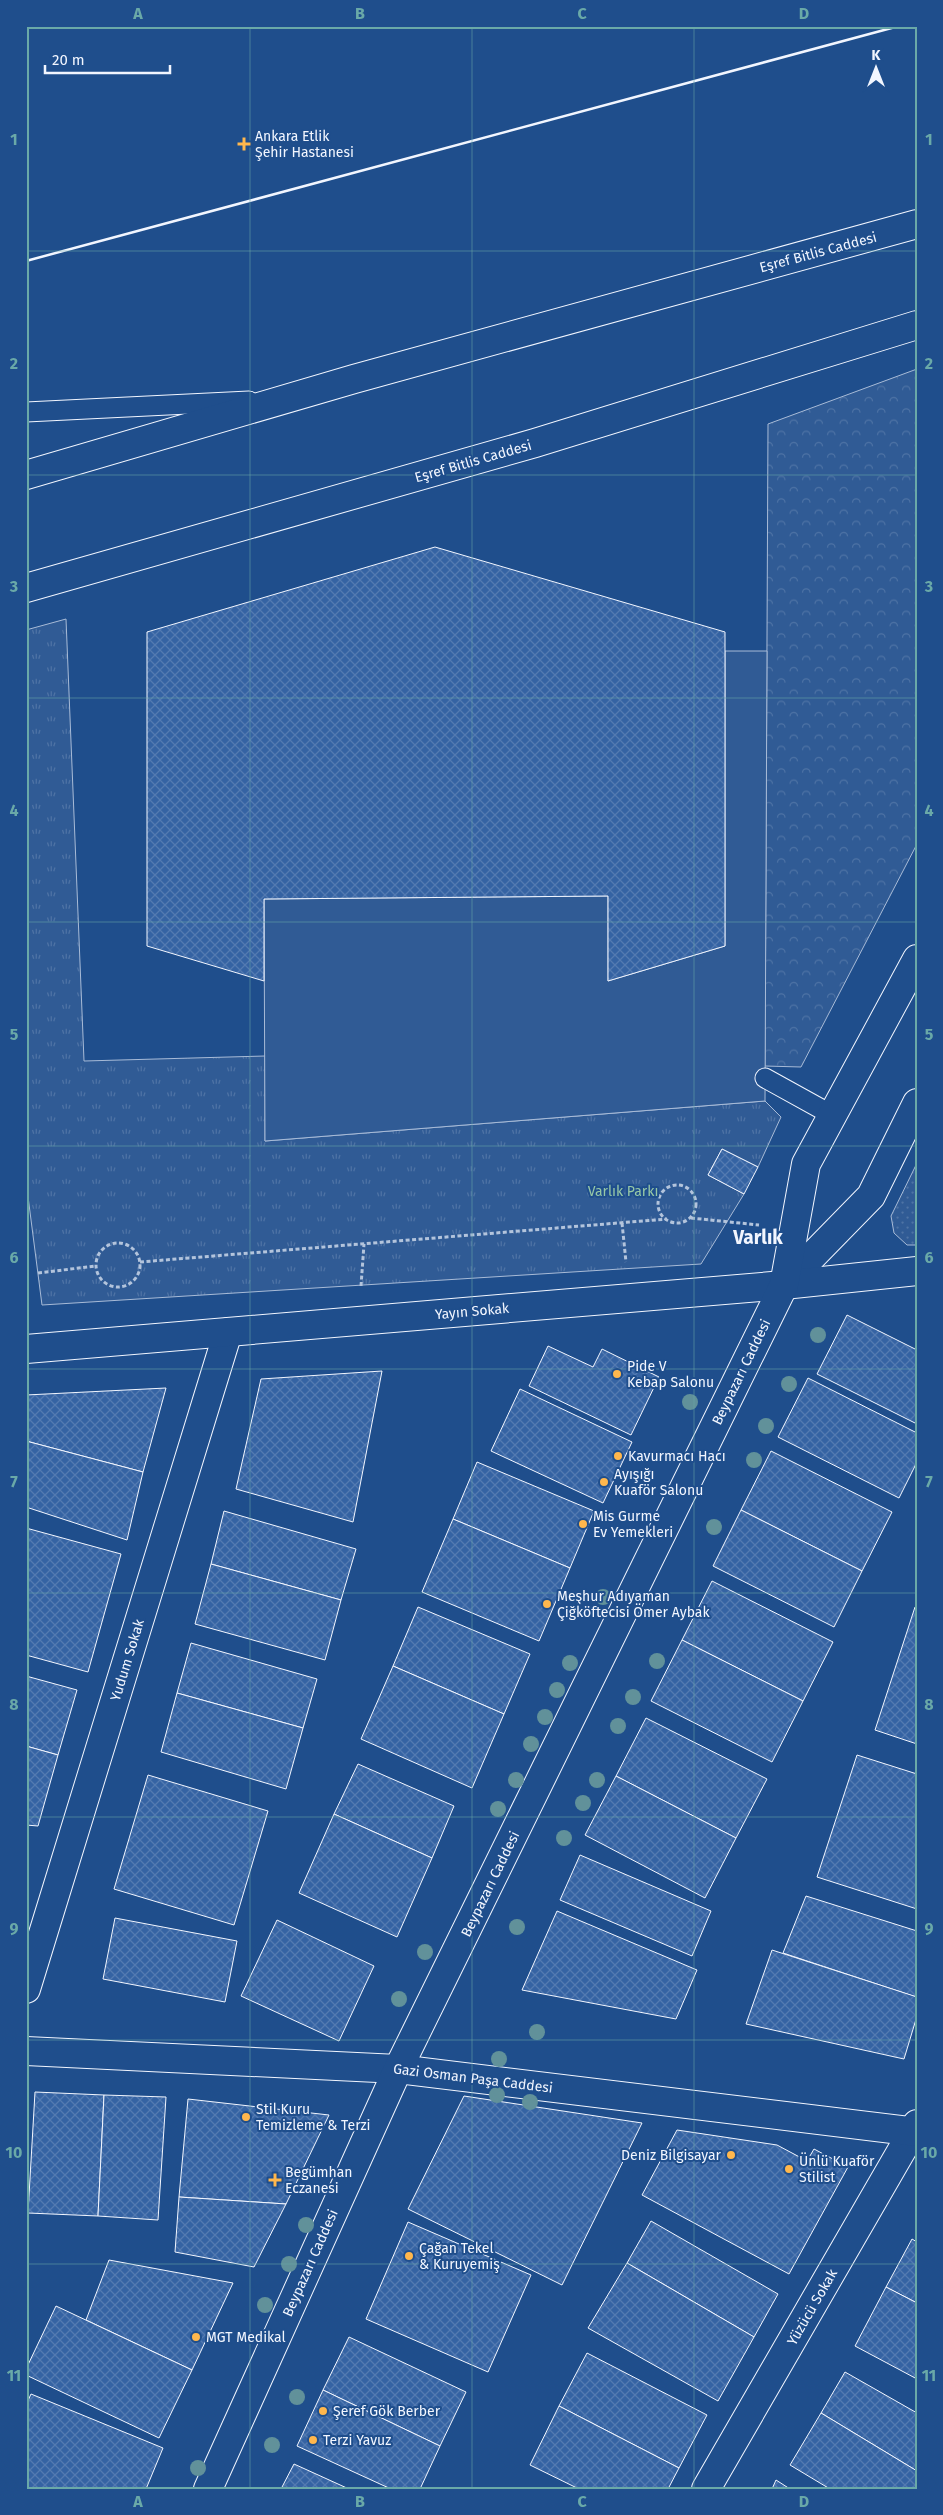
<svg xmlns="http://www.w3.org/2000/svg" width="943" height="2515" viewBox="0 0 943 2515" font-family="'Fira Sans',sans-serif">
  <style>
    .grass { fill: url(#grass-dots); stroke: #a8bbd7 }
    .forest { fill: url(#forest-crowns); stroke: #a8bbd7 }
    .park { fill: url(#park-tufts); stroke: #a8bbd7 }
    .pitch { fill: #305b95; stroke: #a8bbd7 }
    .building { fill: url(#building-cross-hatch); stroke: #f2f6ff }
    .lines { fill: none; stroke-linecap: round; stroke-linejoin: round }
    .service-casing { stroke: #f2f6ff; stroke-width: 21 }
    .minor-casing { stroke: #f2f6ff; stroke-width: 30 }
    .tertiary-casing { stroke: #f2f6ff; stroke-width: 30 }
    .secondary-casing { stroke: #f2f6ff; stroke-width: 30 }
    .path { stroke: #b3c4dc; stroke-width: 3; stroke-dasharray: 4 2.5; stroke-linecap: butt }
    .service { stroke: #1f4e8c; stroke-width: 19 }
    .minor { stroke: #1f4e8c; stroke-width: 28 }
    .tertiary { stroke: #1f4e8c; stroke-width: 28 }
    .secondary { stroke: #1f4e8c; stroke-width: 28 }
    .wall { stroke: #f2f6ff; stroke-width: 2.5 }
    .tree { fill: #61919a }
    .grid { fill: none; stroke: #6aa9a8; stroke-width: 1; stroke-opacity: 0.55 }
    .poi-dot { fill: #ffb74d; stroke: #1f4e8c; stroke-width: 2 }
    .labels { text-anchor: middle; stroke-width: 4; stroke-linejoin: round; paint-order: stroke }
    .poi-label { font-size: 14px; fill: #f2f6ff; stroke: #1f4e8c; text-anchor: start }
    .street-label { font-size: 14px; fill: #f2f6ff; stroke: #1f4e8c }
    .park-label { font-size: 14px; fill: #97c8a6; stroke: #1f4e8c }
    .district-label { font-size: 19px; font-weight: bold; fill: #f2f6ff; stroke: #1f4e8c }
    .neatline { fill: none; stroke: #6aa9a8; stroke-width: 2 }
    .grid-label { font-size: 16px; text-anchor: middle; font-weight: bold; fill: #6aa9a8 }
  </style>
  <defs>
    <pattern id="grass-dots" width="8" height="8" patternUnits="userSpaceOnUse" patternTransform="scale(1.25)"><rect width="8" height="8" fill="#305b95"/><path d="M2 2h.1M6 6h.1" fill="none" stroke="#4e73a5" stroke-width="1.8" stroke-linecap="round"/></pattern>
    <pattern id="forest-crowns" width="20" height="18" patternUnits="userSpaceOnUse" patternTransform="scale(1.25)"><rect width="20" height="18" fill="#305b95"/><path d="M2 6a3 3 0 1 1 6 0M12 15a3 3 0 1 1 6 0" fill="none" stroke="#4e73a5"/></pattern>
    <pattern id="park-tufts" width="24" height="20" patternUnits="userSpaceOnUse" patternTransform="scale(1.25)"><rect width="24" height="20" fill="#305b95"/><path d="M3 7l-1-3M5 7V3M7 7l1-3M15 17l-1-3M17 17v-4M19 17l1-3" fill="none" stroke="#4e73a5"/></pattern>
    <pattern id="building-cross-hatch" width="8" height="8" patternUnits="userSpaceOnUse" patternTransform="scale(1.25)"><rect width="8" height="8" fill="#3563a3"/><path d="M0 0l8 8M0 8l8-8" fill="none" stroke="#537ab1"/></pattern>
  </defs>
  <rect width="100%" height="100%" fill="#1f4e8c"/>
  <path class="grass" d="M917,1163V1245H907L894,1233L891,1216Z"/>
  <path class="forest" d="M917,369V844L801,1067L765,1066L768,424Z"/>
  <path class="park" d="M66,619L84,1061L265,1056V1141L765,1101L781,1117L758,1167L722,1149L708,1175L744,1194L701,1264L42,1305L26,1181V630Z"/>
  <path class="pitch" d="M725,651H767L765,1101L265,1141L264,899L608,896V981L725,946Z"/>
  <g class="building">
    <path d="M435,547L725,632V946L608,981V896L264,899V981L147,946V632Z"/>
    <path d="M722,1149L758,1167L744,1194L708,1175Z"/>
    <path d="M847,1315L917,1350V1424L817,1374Z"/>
    <path d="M548,1346L593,1367L602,1349L659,1377L631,1435L529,1386Z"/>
    <path d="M382,1371L353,1522L236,1489L261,1379Z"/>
    <path d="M808,1378L917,1433V1462L899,1498L778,1437Z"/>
    <path d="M166,1388L143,1472L26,1441V1395Z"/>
    <path d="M520,1389L632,1442L603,1503L491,1451Z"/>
    <path d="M26,1441L143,1472L127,1540L26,1507Z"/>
    <path d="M771,1451L892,1512L862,1571L741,1510Z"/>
    <path d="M477,1462L594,1511L570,1568L453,1519Z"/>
    <path d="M741,1510L862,1571L834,1627L713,1566Z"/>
    <path d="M224,1511L356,1549L341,1600L211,1564Z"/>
    <path d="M453,1519L570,1568L539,1641L422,1592Z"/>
    <path d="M26,1528L121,1554L88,1672L26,1655Z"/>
    <path d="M211,1564L341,1600L325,1660L195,1624Z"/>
    <path d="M712,1581L833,1642L803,1701L682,1640Z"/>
    <path d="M418,1607L530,1654L504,1714L393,1666Z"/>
    <path d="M915,1607L917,1608V1744L875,1730Z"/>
    <path d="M682,1640L803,1701L772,1762L651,1701Z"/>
    <path d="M191,1643L317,1679L303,1728L177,1693Z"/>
    <path d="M393,1666L504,1714L472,1788L361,1739Z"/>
    <path d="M26,1676L77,1690L58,1755L26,1746Z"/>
    <path d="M177,1693L303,1728L286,1789L161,1752Z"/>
    <path d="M646,1718L767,1779L736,1838L616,1776Z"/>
    <path d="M26,1746L58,1755L38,1826L26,1825Z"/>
    <path d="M857,1755L917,1774V1909L817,1877Z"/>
    <path d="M358,1764L454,1806L432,1858L334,1814Z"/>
    <path d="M148,1775L268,1811L234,1925L114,1889Z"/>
    <path d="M616,1776L736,1838L705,1898L585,1835Z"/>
    <path d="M334,1814L432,1858L397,1937L299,1893Z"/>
    <path d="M580,1855L711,1911L692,1956L560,1900Z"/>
    <path d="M806,1896L917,1931L916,1997L783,1953Z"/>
    <path d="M557,1911L697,1970L676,2019L522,1990Z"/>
    <path d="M115,1918L237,1941L225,2002L103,1979Z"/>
    <path d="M277,1920L374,1966L339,2041L241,1996Z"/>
    <path d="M772,1950L917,1997V2016L904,2059L746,2024Z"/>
    <path d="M35,2092L104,2095L98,2216L28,2213Z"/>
    <path d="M104,2095L166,2097L158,2220L98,2216Z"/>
    <path d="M464,2096L642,2123L562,2285L408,2209Z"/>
    <path d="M188,2099L329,2115L286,2204L179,2197Z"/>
    <path d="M677,2130L777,2145L807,2161L814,2149L848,2167L789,2274L642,2195Z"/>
    <path d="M179,2197L286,2204L254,2267L175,2252Z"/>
    <path d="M651,2221L778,2294L754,2337L627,2263Z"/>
    <path d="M408,2222L531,2275L488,2372L366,2319Z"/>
    <path d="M912,2239L917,2242V2303L886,2287Z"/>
    <path d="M109,2260L233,2283L192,2370L86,2320Z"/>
    <path d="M627,2263L754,2337L718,2401L588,2328Z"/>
    <path d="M886,2287L917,2303V2379L855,2346Z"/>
    <path d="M56,2306L192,2370L159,2438L26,2375V2369Z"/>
    <path d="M349,2337L466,2392L440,2446L323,2390Z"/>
    <path d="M587,2353L707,2415L679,2468L559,2406Z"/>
    <path d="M845,2372L917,2413V2471L821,2413Z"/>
    <path d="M323,2390L440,2446L420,2489H391L297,2446Z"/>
    <path d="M31,2394L163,2448L146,2489H26V2405Z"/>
    <path d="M559,2406L679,2468L668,2489H579L530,2465Z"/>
    <path d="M821,2413L917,2471V2489H830L790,2465Z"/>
    <path d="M294,2464L349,2489H281Z"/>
    <path d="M776,2480L790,2489H772Z"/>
  </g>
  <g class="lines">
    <defs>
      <g id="service">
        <path d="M26,412L249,401"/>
        <path d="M765,1078L832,1115"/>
      </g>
      <g id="minor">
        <path d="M26,1989L228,1332"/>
        <path d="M706,2489L917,2124"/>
      </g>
      <g id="tertiary">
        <path d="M784,1285L871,1196L917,1103"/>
        <path d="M26,1349L784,1285L917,1271"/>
        <path d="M26,2051L398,2069L917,2132"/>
        <path d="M208,2489L398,2069L784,1285L806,1164L917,959"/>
      </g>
      <g id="secondary">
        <path d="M26,475L354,379L917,224"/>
        <path d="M26,588L535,443L917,325"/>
      </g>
    </defs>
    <use href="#service" class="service-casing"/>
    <use href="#minor" class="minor-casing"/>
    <use href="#tertiary" class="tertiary-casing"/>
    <use href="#secondary" class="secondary-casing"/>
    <g class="path">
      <circle cx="677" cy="1204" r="19"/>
      <path d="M691,1218L759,1225"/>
      <path d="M622,1223L626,1262"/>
      <circle cx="118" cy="1265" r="22"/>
      <path d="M140,1262L667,1219"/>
      <path d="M38,1273L96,1266"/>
      <path d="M361,1286L364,1244"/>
    </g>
    <use href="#service" class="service"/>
    <use href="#minor" class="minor"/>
    <use href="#tertiary" class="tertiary"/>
    <use href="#secondary" class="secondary"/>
    <path class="wall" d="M26,261L899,26"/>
  </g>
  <g class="tree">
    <circle cx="818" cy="1335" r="8"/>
    <circle cx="789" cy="1384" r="8"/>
    <circle cx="690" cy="1402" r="8"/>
    <circle cx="766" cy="1426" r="8"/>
    <circle cx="754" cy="1460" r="8"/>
    <circle cx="714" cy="1527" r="8"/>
    <circle cx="603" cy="1597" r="8"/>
    <circle cx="657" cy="1661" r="8"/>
    <circle cx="570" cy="1663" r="8"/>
    <circle cx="557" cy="1690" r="8"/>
    <circle cx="633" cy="1697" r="8"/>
    <circle cx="545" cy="1717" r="8"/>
    <circle cx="618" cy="1726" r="8"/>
    <circle cx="531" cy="1744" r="8"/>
    <circle cx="516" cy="1780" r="8"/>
    <circle cx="597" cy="1780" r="8"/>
    <circle cx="583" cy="1803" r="8"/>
    <circle cx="498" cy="1809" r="8"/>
    <circle cx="564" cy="1838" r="8"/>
    <circle cx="517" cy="1927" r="8"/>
    <circle cx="425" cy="1952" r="8"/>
    <circle cx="399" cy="1999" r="8"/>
    <circle cx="537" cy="2032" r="8"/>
    <circle cx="499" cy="2059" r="8"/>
    <circle cx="497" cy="2095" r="8"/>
    <circle cx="530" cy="2102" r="8"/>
    <circle cx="306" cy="2225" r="8"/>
    <circle cx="289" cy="2264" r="8"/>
    <circle cx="265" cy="2305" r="8"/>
    <circle cx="297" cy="2397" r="8"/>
    <circle cx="272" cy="2445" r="8"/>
    <circle cx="198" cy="2468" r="8"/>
  </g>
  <path class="grid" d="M250,26V2489M472,26V2489M694,26V2489M26,251H917M26,475H917M26,698H917M26,922H917M26,1146H917M26,1369H917M26,1593H917M26,1817H917M26,2040H917M26,2264H917"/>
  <g class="poi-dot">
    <path d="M241.5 136.5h5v5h5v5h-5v5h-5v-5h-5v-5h5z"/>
    <circle cx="617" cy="1374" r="5"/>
    <circle cx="618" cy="1456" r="5"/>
    <circle cx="604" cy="1482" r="5"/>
    <circle cx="583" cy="1524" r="5"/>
    <circle cx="547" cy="1604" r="5"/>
    <circle cx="246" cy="2117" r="5"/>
    <circle cx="731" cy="2155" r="5"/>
    <circle cx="789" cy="2169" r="5"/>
    <path d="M272.5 2172.5h5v5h5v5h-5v5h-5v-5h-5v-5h5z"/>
    <circle cx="409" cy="2256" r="5"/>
    <circle cx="196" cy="2337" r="5"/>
    <circle cx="323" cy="2411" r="5"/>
    <circle cx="313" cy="2440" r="5"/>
  </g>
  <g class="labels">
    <g class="poi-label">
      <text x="255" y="141">Ankara Etlik<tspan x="255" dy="16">Şehir Hastanesi</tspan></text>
      <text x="627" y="1371">Pide V<tspan x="627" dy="16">Kebap Salonu</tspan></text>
      <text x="628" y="1461">Kavurmacı Hacı</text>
      <text x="614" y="1479">Ayışığı<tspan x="614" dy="16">Kuaför Salonu</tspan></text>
      <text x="593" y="1521">Mis Gurme<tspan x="593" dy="16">Ev Yemekleri</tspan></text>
      <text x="557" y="1601">Meşhur Adıyaman<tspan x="557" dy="16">Çiğköftecisi Ömer Aybak</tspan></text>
      <text x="256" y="2114">Stil Kuru<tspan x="256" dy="16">Temizleme &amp; Terzi</tspan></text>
      <text x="721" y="2160" text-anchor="end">Deniz Bilgisayar</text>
      <text x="799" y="2166">Ünlü Kuaför<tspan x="799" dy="16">Stilist</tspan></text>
      <text x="285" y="2177">Begümhan<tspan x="285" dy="16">Eczanesi</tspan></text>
      <text x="419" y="2253">Çağan Tekel<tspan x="419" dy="16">&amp; Kuruyemiş</tspan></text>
      <text x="206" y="2342">MGT Medikal</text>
      <text x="333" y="2416">Şeref Gök Berber</text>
      <text x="323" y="2445">Terzi Yavuz</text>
    </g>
    <g class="street-label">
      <text transform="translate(818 252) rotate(-15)" y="5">Eşref Bitlis Caddesi</text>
      <text transform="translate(473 461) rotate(-16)" y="5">Eşref Bitlis Caddesi</text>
      <text transform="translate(472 1311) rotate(-5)" y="5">Yayın Sokak</text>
      <text transform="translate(741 1372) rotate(-64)" y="5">Beypazarı Caddesi</text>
      <text transform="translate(127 1660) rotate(-73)" y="5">Yudum Sokak</text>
      <text transform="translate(490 1884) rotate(-64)" y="5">Beypazarı Caddesi</text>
      <text transform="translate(473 2078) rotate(7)" y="5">Gazi Osman Paşa Caddesi</text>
      <text transform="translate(310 2263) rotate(-66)" y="5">Beypazarı Caddesi</text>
      <text transform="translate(812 2307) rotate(-60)" y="5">Yüzücü Sokak</text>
    </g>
    <g class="park-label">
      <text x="623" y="1196">Varlık Parkı</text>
    </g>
    <g class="district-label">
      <text x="758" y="1244">Varlık</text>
    </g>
  </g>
  <rect width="943" height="2515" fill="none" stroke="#1f4e8c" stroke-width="55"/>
  <g transform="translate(876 68)" stroke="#1f4e8c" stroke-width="4" paint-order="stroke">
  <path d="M0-4L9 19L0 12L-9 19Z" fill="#f2f6ff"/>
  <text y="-8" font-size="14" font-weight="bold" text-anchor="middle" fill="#f2f6ff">K</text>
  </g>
  <path d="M45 65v8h125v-8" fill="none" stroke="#f2f6ff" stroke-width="2.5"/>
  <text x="52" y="65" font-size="15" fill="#f2f6ff" stroke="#1f4e8c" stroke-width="4" paint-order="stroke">20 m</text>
  <rect x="28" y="28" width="888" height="2460" class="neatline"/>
  <g class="grid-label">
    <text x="138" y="19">A</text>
    <text x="360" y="19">B</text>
    <text x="582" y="19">C</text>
    <text x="804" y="19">D</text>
    <text x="14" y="145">1</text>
    <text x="929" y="145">1</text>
    <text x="14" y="369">2</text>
    <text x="929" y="369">2</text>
    <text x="14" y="592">3</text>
    <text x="929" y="592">3</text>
    <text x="14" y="816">4</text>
    <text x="929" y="816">4</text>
    <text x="14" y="1040">5</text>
    <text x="929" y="1040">5</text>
    <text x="14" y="1263">6</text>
    <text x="929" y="1263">6</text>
    <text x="14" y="1487">7</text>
    <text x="929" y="1487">7</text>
    <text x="14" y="1710">8</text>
    <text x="929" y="1710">8</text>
    <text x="14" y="1934">9</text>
    <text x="929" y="1934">9</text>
    <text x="14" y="2158">10</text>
    <text x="929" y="2158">10</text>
    <text x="14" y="2381">11</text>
    <text x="929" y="2381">11</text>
    <text x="138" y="2507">A</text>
    <text x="360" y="2507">B</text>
    <text x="582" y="2507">C</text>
    <text x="804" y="2507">D</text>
  </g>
</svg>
